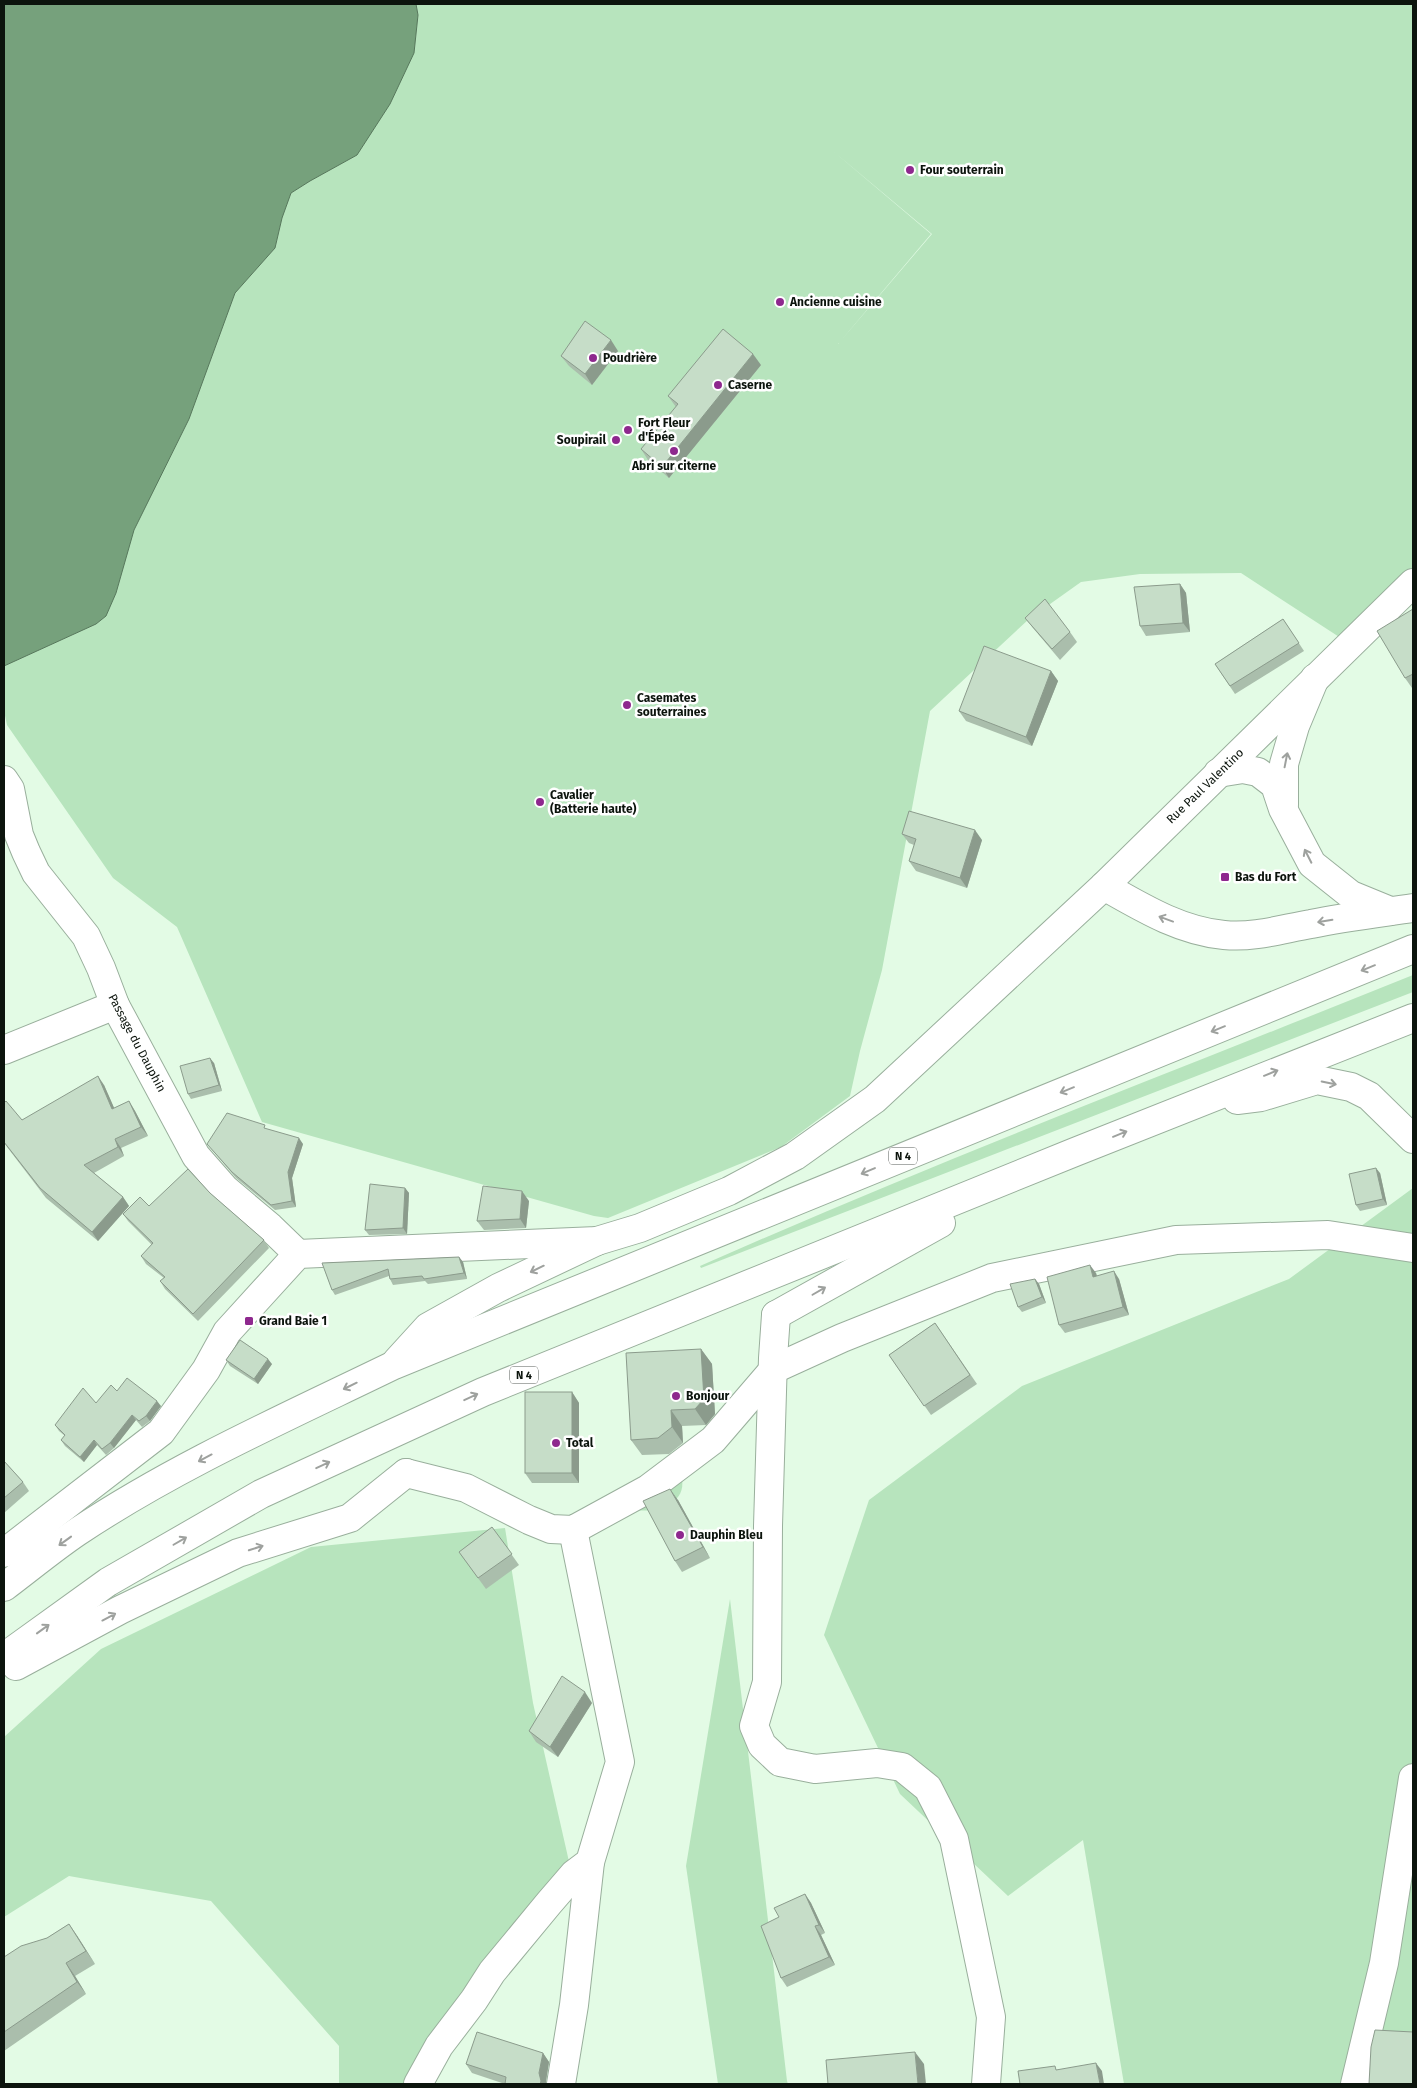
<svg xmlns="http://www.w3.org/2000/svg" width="1417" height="2088" viewBox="0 0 1417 2088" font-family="'Fira Sans',sans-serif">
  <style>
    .green { fill: #b7e4bd; fill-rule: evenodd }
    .water { fill: #76a17c; stroke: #56775b }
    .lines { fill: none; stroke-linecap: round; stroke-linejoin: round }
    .minor-casing { stroke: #99af9c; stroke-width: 30 }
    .highway-casing { stroke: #99af9c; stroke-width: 30 }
    .minor { stroke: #fff; stroke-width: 28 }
    .highway { stroke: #fff; stroke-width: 28 }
    .wall { fill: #aabeac }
    .shaded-wall { fill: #8b9b8c }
    .building { fill: #c6ddc8; stroke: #8b9b8c }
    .oneway { stroke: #9ea19e }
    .poi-dot { fill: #8e288e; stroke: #fff; stroke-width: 2 }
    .labels { text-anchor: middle; stroke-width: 5; stroke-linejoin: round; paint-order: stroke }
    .shield { fill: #fff; stroke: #555a56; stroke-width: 1 }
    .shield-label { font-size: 11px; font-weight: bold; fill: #0c140d }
    .poi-label { font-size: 12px; font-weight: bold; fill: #0c140d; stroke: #fff; text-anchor: start }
    .street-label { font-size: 12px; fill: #0c140d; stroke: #fff }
  </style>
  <rect width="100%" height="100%" fill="#e3fbe5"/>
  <g class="green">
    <path d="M416,4H1413V583L1350,644L1241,573L1140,574L1081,582L1029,619L930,711L882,970L860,1051L850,1096L781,1147L608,1218L594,1216L262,1122L177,927L113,878L7,725L4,711V666L96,624L106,616L116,593L134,530L189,419L235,293L275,248L282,218L291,193L310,181L357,155L390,104L414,53L418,15ZM833,151L932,234L838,344L931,234Z"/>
    <path d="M1413,975V992L701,1268L700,1266C935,1162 1175,1071 1413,975Z"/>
    <path d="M1413,1188V2084H1124L1083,1840L1008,1896L900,1794L824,1635L869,1500L1022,1386L1289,1279Z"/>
    <path d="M682,1479C686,1504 657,1513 636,1510Z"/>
    <path d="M505,1528L533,1703L570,1866L407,2084H339V2046L211,1901L69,1876L4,1917V1737L101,1649L311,1547Z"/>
    <path d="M730,1599L787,2081L788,2084H718L686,1866Z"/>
  </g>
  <path class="water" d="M4,4H416L418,15L414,53L390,104L357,155L310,181L291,193L282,218L275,248L235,293L189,419L134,530L116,593L106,616L96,624L4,666Z"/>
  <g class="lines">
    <defs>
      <g id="minor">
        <path d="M4,780L10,789L19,835L26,852L36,873L86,936L101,968L115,1005L196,1156L225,1189L270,1227L298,1254"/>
        <path d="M4,1050L115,1005"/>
        <path d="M776,1315L773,1358L768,1526L767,1682L754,1726L762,1745L780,1762L815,1769L877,1763L902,1767L928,1788L954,1839L991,2017L986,2084"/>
        <path d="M406,1473L466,1488L529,1520L551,1529L573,1530L648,1489L713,1440L774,1369L842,1338L992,1278L1176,1240L1328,1235L1413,1248"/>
        <path d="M4,1553L161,1432L206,1370L227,1332L298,1254L597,1241L640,1228L729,1191L795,1156L875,1099L1104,886L1413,583"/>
        <path d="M418,2084L439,2046L474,2000L492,1972L549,1903L574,1874L590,1862L620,1762L573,1530"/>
        <path d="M561,2084L574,2005L590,1862"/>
        <path d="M1355,2084L1384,1963L1413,1778"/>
      </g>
      <g id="highway">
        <path d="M1218,773L1243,769L1258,772L1275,785L1283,809L1312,864L1351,895L1390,911"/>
        <path d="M1284,805V764L1295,726L1315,678"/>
        <path d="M1104,886C1141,907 1180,931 1224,935C1254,938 1282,929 1311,924C1345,917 1379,913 1413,908"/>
        <path d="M1237,1100L1261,1097L1317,1080L1351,1087L1369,1096L1413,1139"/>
        <path d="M776,1315L941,1223"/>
        <path d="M397,1361L428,1327L498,1288L597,1241"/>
        <path d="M4,1587C28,1569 52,1549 77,1532C176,1466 287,1417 394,1365L1413,949"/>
        <path d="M4,1657L108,1582L261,1494L483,1392L1075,1152L1413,1018"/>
        <path d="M16,1666L120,1610L238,1553L350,1518L406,1473"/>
      </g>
    </defs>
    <use href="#minor" class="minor-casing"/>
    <use href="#highway" class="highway-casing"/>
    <use href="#minor" class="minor"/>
    <use href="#highway" class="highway"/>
  </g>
  <g class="wall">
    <path d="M618,351L592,385L569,366L561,356Z"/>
    <path d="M761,365L669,478L648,460L641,449L676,407L668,396Z"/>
    <path d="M1180,584L1186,593L1190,632L1146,636L1140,626Z"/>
    <path d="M1413,609V687L1412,688L1405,678Z"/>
    <path d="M1025,618L1070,632L1077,642L1060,660L1033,628Z"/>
    <path d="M1283,619L1304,651L1235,694L1215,664Z"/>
    <path d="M1051,671L1058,681L1032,746L966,721L959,711Z"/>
    <path d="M902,834L982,840L967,888L916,871L909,861L914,845L909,843Z"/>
    <path d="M214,1063L222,1091L191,1099L188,1094Z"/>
    <path d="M104,1085L114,1108L129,1101L135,1111L148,1136L121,1148L124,1156L94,1173L123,1197L129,1206L98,1241L46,1198L4,1143V1103L22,1120Z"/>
    <path d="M268,1129L303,1144L292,1178L296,1207L275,1210L236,1178L207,1144Z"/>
    <path d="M1380,1173L1387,1205L1360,1211L1356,1205Z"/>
    <path d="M405,1188L409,1193L407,1234L369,1235L365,1230Z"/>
    <path d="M210,1193L264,1240L269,1248L198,1321L165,1289L160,1281L164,1278L146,1264L141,1256L152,1245L128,1221L123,1214L149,1206Z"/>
    <path d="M529,1201L526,1228L484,1230L477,1221Z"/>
    <path d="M459,1257L463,1262L467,1279L428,1284L425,1281L393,1285L390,1279L389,1276L335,1295L332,1290L322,1263Z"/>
    <path d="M1096,1273L1097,1276L1119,1279L1129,1315L1065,1333L1059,1325Z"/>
    <path d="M1035,1279L1039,1284L1046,1303L1022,1312L1018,1307Z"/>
    <path d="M935,1323L977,1384L931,1415L889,1355Z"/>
    <path d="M701,1349L712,1364L715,1414L706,1425L682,1426L683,1443L669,1454L642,1455L631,1440Z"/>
    <path d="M226,1360L272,1364L258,1384L230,1366Z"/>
    <path d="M117,1391L161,1406L150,1421L142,1427L136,1420L114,1448L106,1455L97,1445L84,1462L65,1446L61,1440L65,1436L59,1431L55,1425L96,1403Z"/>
    <path d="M572,1392L579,1403V1483H532L525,1473Z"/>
    <path d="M4,1461L23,1482L29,1491L4,1513Z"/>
    <path d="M678,1500L710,1558L682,1572L675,1561Z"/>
    <path d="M492,1527L519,1565L486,1589L459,1552Z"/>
    <path d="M592,1703L558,1757L536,1742L529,1731Z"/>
    <path d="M805,1894L811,1903L825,1933L821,1935L835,1965L787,1987L781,1978L779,1917Z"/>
    <path d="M69,1924L95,1964L75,1976L86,1994L4,2051V1957L47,1938Z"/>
    <path d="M543,2053L549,2062L546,2081V2084H505L472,2073L466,2064Z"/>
  </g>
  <g class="shaded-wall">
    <path d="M611,340L618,351L592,385L585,374Z"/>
    <path d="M753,354L761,365L669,478L662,467Z"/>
    <path d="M1180,584L1186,593L1190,632L1183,623Z"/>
    <path d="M1051,671L1058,681L1032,746L1026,737Z"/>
    <path d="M975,830L982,840L967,888L960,878Z"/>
    <path d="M210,1058L214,1063L222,1091L219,1085Z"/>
    <path d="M98,1076L104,1085L119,1119L112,1109Z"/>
    <path d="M129,1101L135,1111L148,1136L141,1127Z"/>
    <path d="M299,1138L303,1144L292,1178L296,1207L292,1201L288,1172Z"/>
    <path d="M115,1139L121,1148L124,1156L118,1147Z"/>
    <path d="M1376,1168L1380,1173L1387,1205L1383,1199Z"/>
    <path d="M405,1188L409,1193L407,1234L403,1228Z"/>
    <path d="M522,1191L529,1201L526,1228L520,1219Z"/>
    <path d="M123,1197L129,1206L98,1241L92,1232Z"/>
    <path d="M459,1257L463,1262L467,1279L464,1273Z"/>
    <path d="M1090,1265L1096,1273L1099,1285L1093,1277Z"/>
    <path d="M1114,1271L1119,1279L1129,1315L1123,1307Z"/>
    <path d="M1035,1279L1039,1284L1046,1303L1042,1297Z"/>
    <path d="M701,1349L712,1364L715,1414L706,1425L695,1409Z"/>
    <path d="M268,1359L272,1364L258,1384L254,1379Z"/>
    <path d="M572,1392L579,1403V1483L572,1473Z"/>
    <path d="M157,1401L161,1406L150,1421L146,1416Z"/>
    <path d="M671,1410L682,1426L683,1443L672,1427Z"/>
    <path d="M132,1415L136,1420L114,1448L110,1443Z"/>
    <path d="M94,1440L97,1445L84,1462L80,1457Z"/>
    <path d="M670,1489L678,1500L710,1558L703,1547Z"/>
    <path d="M585,1692L592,1703L558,1757L550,1747Z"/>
    <path d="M805,1894L811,1903L825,1933L819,1925Z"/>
    <path d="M69,1924L78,1937L95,1964L86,1951Z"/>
    <path d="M815,1926L821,1935L835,1965L829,1957Z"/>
    <path d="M66,1963L75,1976L86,1994L77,1982Z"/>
    <path d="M915,2052L924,2064L926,2084H918Z"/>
    <path d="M543,2053L549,2062L546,2081V2084H540L539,2073Z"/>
    <path d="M1096,2063L1102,2071L1104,2084H1100Z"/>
  </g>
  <g class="building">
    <path d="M585,321L611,340L585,374L561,356Z"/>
    <path d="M723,329L753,354L662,467L641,449L678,404L668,396Z"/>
    <path d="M1180,584L1183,623L1140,626L1134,587Z"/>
    <path d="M1045,599L1070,632L1052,649L1025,618Z"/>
    <path d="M1413,609V674L1405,678L1377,631Z"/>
    <path d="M1283,619L1299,643L1230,686L1215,664Z"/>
    <path d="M984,646L1051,671L1026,737L959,711Z"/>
    <path d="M909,811L975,830L960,878L909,861L916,839L902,834Z"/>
    <path d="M210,1058L219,1085L188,1094L180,1066Z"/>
    <path d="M98,1076L112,1109L129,1101L141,1127L115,1139L118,1147L84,1165L123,1197L92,1232L40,1188L4,1142V1103L6,1101L22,1120Z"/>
    <path d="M227,1113L265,1125L264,1128L299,1138L288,1172L292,1201L271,1205L232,1172L207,1144Z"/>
    <path d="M1376,1168L1383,1199L1356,1205L1349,1174Z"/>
    <path d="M188,1169L210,1193L264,1240L193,1314L160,1281L165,1277L141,1256L153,1243L123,1214L140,1197L149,1206Z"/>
    <path d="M370,1184L405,1188L403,1228L365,1230Z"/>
    <path d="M483,1186L522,1191L520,1219L477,1221Z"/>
    <path d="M459,1257L464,1273L424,1279L422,1276L390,1279L388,1269L332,1290L322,1263Z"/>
    <path d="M1090,1265L1093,1277L1114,1271L1123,1307L1059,1325L1047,1277Z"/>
    <path d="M1035,1279L1042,1297L1018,1307L1010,1284Z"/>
    <path d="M935,1323L970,1375L924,1406L889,1355Z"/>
    <path d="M240,1340L268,1359L254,1379L226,1360Z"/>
    <path d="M701,1349L704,1399L695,1409L671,1410L672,1427L658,1438L631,1440L626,1353Z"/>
    <path d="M127,1378L157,1401L146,1416L139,1421L132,1415L110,1443L102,1449L94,1440L80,1457L61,1440L65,1435L55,1425L83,1388L96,1403L111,1385L117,1391Z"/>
    <rect x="525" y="1392" width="47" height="81"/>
    <path d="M4,1461L23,1482L4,1498Z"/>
    <path d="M670,1489L703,1547L675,1561L643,1501Z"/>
    <path d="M492,1527L512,1554L478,1578L459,1552Z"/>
    <path d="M562,1676L585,1692L550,1747L529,1731Z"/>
    <path d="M805,1894L819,1925L815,1926L829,1957L781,1978L761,1926L779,1917L774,1908Z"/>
    <path d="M69,1924L86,1951L66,1963L77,1982L4,2032V1957L21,1946L47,1938Z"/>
    <path d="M1375,2030L1413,2032V2084H1369L1371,2047Z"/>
    <path d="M477,2032L543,2053L539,2073L541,2081L540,2084H505L506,2077L466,2064Z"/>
    <path d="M915,2052L918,2084H828L826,2060Z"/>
    <path d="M1096,2063L1100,2084H1020L1018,2071L1055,2066L1056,2070Z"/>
  </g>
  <defs><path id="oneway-shaft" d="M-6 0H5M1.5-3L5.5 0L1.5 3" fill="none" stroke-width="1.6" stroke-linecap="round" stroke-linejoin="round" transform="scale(1.25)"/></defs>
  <g class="oneway">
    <use href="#oneway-shaft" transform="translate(1286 760) rotate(-79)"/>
    <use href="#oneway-shaft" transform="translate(1308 856) rotate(-117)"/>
    <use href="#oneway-shaft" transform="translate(1166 919) rotate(-160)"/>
    <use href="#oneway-shaft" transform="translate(1325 921) rotate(171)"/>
    <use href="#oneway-shaft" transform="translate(1368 968) rotate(158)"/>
    <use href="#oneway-shaft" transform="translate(1218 1029) rotate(158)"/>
    <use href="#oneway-shaft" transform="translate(1271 1073) rotate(-22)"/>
    <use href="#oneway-shaft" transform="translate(1329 1083) rotate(12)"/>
    <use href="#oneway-shaft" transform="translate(1067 1090) rotate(158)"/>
    <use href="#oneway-shaft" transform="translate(1120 1134) rotate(-22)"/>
    <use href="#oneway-shaft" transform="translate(868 1171) rotate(157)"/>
    <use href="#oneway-shaft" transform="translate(537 1269) rotate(154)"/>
    <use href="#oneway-shaft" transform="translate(819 1291) rotate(-30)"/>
    <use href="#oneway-shaft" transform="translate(350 1386) rotate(154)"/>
    <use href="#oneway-shaft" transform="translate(471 1397) rotate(-25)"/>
    <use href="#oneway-shaft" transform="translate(205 1458) rotate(152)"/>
    <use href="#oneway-shaft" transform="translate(323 1465) rotate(-25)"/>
    <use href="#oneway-shaft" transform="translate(65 1541) rotate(144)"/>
    <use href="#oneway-shaft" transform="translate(180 1541) rotate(-30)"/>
    <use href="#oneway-shaft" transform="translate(256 1548) rotate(-18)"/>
    <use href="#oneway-shaft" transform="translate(109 1617) rotate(-28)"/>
    <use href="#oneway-shaft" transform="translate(43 1629) rotate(-36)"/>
  </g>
  <g class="poi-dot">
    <circle cx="910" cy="170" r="5"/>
    <circle cx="780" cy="302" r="5"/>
    <circle cx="593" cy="358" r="5"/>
    <circle cx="718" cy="385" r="5"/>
    <circle cx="628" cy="430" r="5"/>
    <circle cx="616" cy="440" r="5"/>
    <circle cx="674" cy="451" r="5"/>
    <circle cx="627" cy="705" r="5"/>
    <circle cx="540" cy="802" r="5"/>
    <rect x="1220" y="872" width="10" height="10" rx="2.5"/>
    <rect x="244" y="1316" width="10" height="10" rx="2.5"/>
    <circle cx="676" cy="1396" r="5"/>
    <circle cx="556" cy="1443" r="5"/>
    <circle cx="680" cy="1535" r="5"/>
  </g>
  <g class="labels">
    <g class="shield">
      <rect x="889" y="1147.5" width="28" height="17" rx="4"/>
      <rect x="510" y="1366.5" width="28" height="17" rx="4"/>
    </g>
    <g class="shield-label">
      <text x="903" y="1160">N 4</text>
      <text x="524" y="1379">N 4</text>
    </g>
    <g class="poi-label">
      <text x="920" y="174">Four souterrain</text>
      <text x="790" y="306">Ancienne cuisine</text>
      <text x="603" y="362">Poudrière</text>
      <text x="728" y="389">Caserne</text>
      <text x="638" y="427">Fort Fleur<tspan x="638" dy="14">d'Épée</tspan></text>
      <text x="606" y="444" text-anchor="end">Soupirail</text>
      <text x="674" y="470" text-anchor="middle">Abri sur citerne</text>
      <text x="637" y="702">Casemates<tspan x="637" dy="14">souterraines</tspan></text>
      <text x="550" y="799">Cavalier<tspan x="550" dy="14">(Batterie haute)</tspan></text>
      <text x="1235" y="881">Bas du Fort</text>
      <text x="259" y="1325">Grand Baie 1</text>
      <text x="686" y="1400">Bonjour</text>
      <text x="566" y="1447">Total</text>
      <text x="690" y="1539">Dauphin Bleu</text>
    </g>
    <g class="street-label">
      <text transform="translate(1205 786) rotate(-44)" y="4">Rue Paul Valentino</text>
      <text transform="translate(137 1043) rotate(62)" y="4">Passage du Dauphin</text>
    </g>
  </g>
  <rect width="1417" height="2088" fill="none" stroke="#0c140d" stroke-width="10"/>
</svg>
